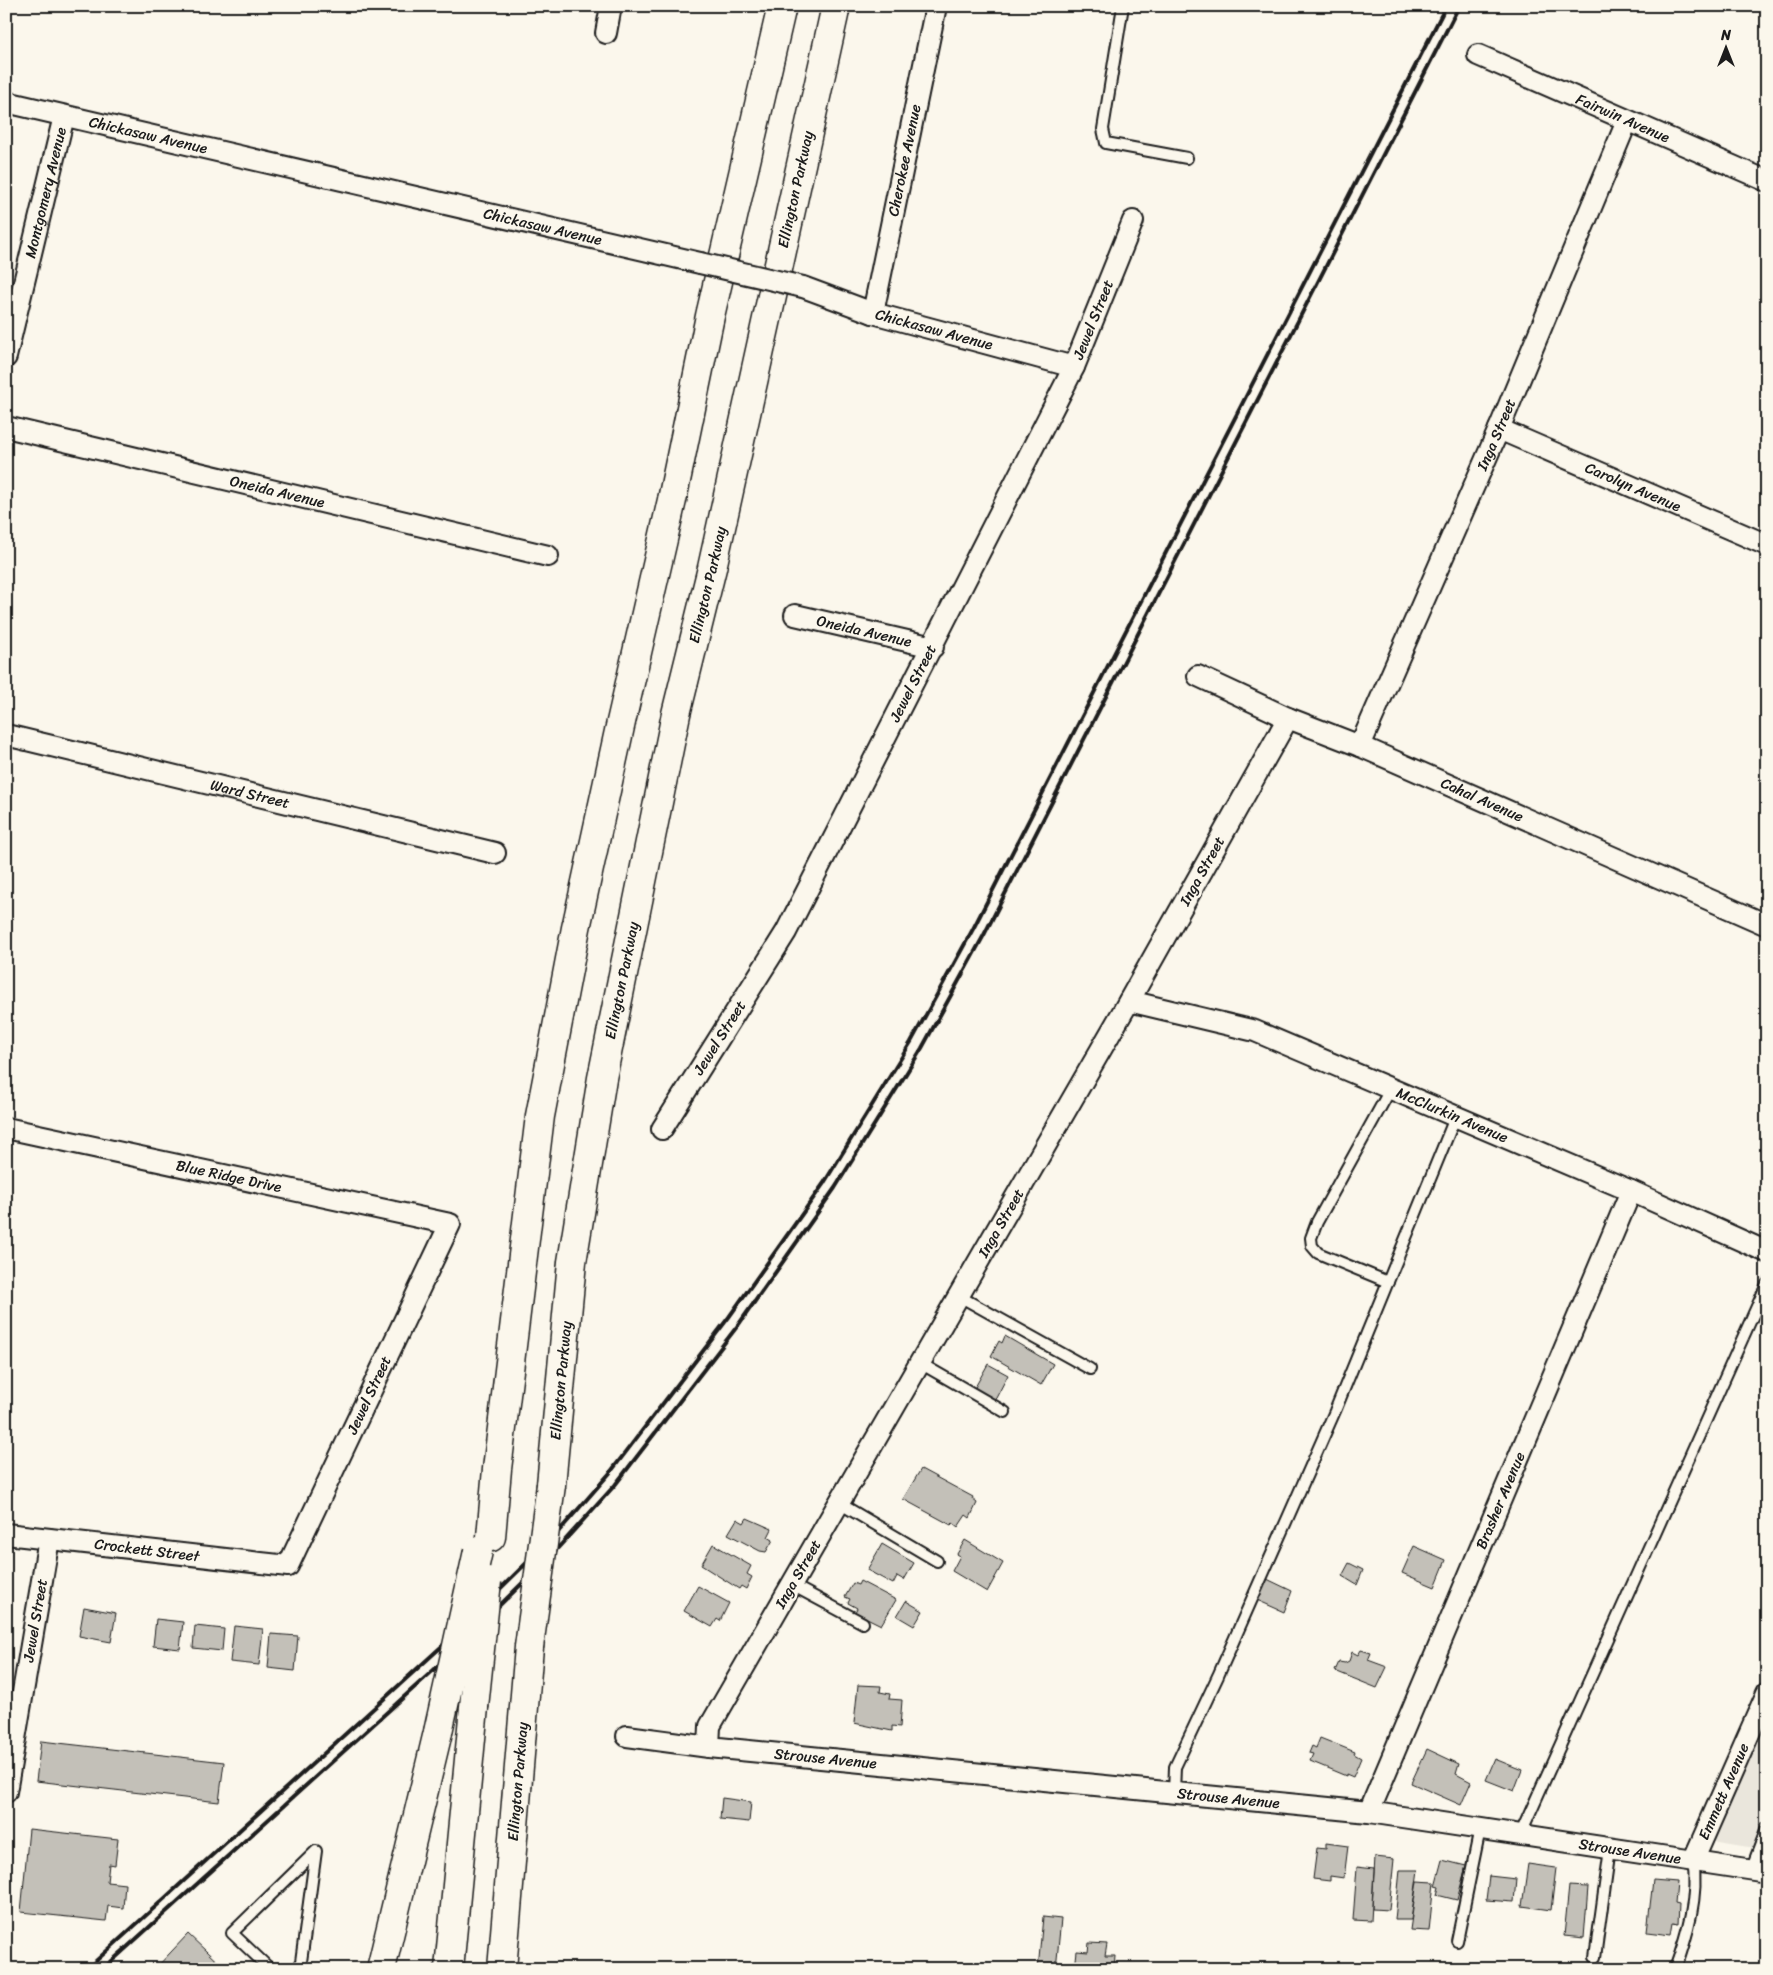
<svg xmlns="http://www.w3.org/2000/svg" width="1773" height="1975" viewBox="0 0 1773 1975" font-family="Sriracha,sans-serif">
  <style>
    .built { fill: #eae6dc }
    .building { fill: #c3c0b8; stroke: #1c1c1c }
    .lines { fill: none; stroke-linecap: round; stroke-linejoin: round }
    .lane-casing { stroke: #1c1c1c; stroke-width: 14 }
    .street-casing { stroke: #1c1c1c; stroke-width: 24 }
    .highway-casing { stroke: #1c1c1c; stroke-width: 31 }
    .lane { stroke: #fbf7ec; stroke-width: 10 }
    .street { stroke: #fbf7ec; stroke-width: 20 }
    .highway { stroke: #fbf7ec; stroke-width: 28 }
    .rail { stroke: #1c1c1c; stroke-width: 4 }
    .street-bridge-casing { stroke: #1c1c1c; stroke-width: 24; stroke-linecap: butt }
    .highway-bridge-casing { stroke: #1c1c1c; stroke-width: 31; stroke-linecap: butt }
    .street-bridge { stroke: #fbf7ec; stroke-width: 20 }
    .highway-bridge { stroke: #fbf7ec; stroke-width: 28 }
    .labels { text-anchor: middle; stroke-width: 5; stroke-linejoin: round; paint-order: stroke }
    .street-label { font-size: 15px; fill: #1c1c1c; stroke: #fbf7ec }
  </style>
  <rect width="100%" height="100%" fill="#fbf7ec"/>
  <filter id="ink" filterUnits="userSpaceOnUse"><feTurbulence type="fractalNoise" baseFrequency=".02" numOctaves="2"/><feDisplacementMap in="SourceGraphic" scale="10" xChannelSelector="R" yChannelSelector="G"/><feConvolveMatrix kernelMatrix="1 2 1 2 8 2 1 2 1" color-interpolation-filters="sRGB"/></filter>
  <g filter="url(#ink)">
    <path class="built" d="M1767,1718V1850L1713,1841Z"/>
    <g class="building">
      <path d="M1005,1336L1053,1364L1041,1385L991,1356L999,1341L1002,1343Z"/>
      <path d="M988,1364L1008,1375L995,1400L974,1389Z"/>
      <path d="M921,1469L973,1497L972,1499L977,1503L970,1518L966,1515L958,1527L953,1523L951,1525L903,1499Z"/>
      <path d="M747,1518L772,1529L768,1537L773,1540L766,1552L760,1551L728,1534L737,1519L744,1523Z"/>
      <path d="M965,1540L1003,1563L987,1592L952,1571L960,1556L957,1554Z"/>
      <path d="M713,1544L751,1566L747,1574L752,1577L746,1589L741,1586L739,1589L701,1565Z"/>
      <path d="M882,1544L914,1563L904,1580L897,1576L893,1584L867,1570Z"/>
      <path d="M1414,1546L1446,1560L1435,1587L1402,1573Z"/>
      <path d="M1349,1563L1363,1570L1357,1585L1342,1576Z"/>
      <path d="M1267,1579L1292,1591L1284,1612L1257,1600Z"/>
      <path d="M860,1581L896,1600L881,1625L855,1612L857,1608L848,1603L850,1599L845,1597L853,1583L858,1585Z"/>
      <path d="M698,1586L729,1603L720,1621L717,1619L712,1627L684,1611Z"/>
      <path d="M906,1601L923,1611L914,1626L897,1616Z"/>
      <path d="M84,1607L116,1613L111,1642L79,1636Z"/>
      <path d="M156,1619L183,1622L180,1649L153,1646Z"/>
      <path d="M195,1626L224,1629L222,1651L193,1648Z"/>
      <path d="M234,1626L263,1629L259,1665L230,1662Z"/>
      <path d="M271,1634L298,1636L295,1671L268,1668Z"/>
      <path d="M1361,1650L1371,1653L1368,1660L1387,1667L1377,1688L1335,1671L1339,1662L1345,1663L1349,1661L1352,1652L1358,1655Z"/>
      <path d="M858,1685L881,1686L880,1692L890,1694L889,1699L902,1700L900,1727L892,1726V1731L854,1723Z"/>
      <path d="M1320,1738L1355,1752L1354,1754L1361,1758L1353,1777L1346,1774V1776L1310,1761L1313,1754L1309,1753L1312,1746L1316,1748Z"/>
      <path d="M41,1741L224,1762L219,1802L36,1781Z"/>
      <path d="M1427,1749L1459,1764L1456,1774L1471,1782L1461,1805L1411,1783Z"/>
      <path d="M1495,1759L1522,1770L1514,1791L1486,1780Z"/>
      <path d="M722,1798L751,1802L749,1822L720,1819Z"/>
      <path d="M29,1829L118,1839L115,1865L109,1864L107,1882L125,1884L123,1908L108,1906L106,1921L21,1912Z"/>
      <path d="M1326,1843L1348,1846L1344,1878L1330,1876V1881L1313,1879L1317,1848L1326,1849Z"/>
      <path d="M1375,1857L1394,1859L1389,1910L1372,1909Z"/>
      <path d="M1442,1860L1466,1866L1457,1900L1437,1895L1439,1887L1435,1886Z"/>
      <path d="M1528,1864L1556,1868L1551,1910L1522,1906Z"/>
      <path d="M1357,1867L1374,1869L1371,1921L1353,1920Z"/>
      <path d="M1400,1870H1418L1411,1920H1395Z"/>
      <path d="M1489,1876L1516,1879L1514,1902L1486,1900Z"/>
      <path d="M1653,1880L1677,1882L1675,1904L1679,1905L1678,1924L1673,1923L1671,1935L1647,1932Z"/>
      <path d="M1417,1881L1434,1882L1429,1931L1410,1930Z"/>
      <path d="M1569,1886L1588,1887L1584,1938L1564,1936Z"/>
      <path d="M1043,1917L1061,1919L1056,1969H1038Z"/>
      <path d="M188,1934L225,1969H155Z"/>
      <path d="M1089,1943L1107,1944L1105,1956H1115L1114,1969H1075L1077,1951L1088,1952Z"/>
    </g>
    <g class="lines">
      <defs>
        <g id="lane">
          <path d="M1123,6L1103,129L1106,143L1187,158"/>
          <path d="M1388,1282L1318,1253L1312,1246L1311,1238L1317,1222L1390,1090"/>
          <path d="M959,1296L1090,1369"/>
          <path d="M920,1363L1005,1412"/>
          <path d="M839,1503L937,1561"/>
          <path d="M792,1585L863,1623"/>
          <path d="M6,1696L22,1699"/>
          <path d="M1174,1793L1175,1767L1218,1676L1335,1411L1455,1118"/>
          <path d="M1520,1835L1767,1284"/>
          <path d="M1751,1870L1767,1828"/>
          <path d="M1457,1941L1480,1829"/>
          <path d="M1595,1957L1610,1849"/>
          <path d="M270,1969L232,1933L316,1851L300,1969"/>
          <path d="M1675,1969C1687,1936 1699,1896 1693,1861"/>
        </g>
        <g id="street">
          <path d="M606,33L611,6"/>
          <path id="s1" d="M1478,55L1767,181"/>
          <path id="s2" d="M6,102L700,263"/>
          <path id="s3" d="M803,287L873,313L1074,367"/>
          <path id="s4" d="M873,313L936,6"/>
          <path id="s5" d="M6,357L64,116"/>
          <path id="s6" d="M6,427L548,556"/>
          <path id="s7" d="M1499,429L1767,545"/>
          <path id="s8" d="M795,615L933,647"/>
          <path id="s9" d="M1198,676L1288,718L1360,746L1767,925"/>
          <path id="s10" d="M1288,718L1129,1001L710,1726L709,1747L1369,1812L1767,1872"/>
          <path id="s11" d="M6,735L495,853"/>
          <path id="s12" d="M1360,746L1499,429L1627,121"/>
          <path id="s13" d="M1129,1001L1255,1031L1631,1191L1767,1252"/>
          <path id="s14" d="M6,1128L450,1224L288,1566L6,1534"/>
          <path id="s15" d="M662,1129L786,932L1074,367L1133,221"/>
          <path d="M627,1736L709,1747"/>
          <path id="s16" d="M6,1792L49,1539"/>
          <path id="s17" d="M1369,1812L1631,1191"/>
          <path id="s18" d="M1693,1861L1767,1693"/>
        </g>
        <g id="highway">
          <path id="s19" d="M551,1485L572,1262L602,1078L676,714L712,568L836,6"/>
          <path d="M491,1537L497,1469L540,1116L576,928L621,722L672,500L710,316L782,6"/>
          <path d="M381,1969L438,1732"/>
          <path d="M449,1969L474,1707"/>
          <path id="s20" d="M502,1969L529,1647"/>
        </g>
      </defs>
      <use href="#lane" class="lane-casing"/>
      <use href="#street" class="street-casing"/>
      <use href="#highway" class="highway-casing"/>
      <use href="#lane" class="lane"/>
      <use href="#street" class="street"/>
      <use href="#highway" class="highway"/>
      <g class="rail">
        <path d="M87,1969L441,1647L559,1531L609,1474L729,1317L824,1183L911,1042L973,929L1446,6"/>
        <path d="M103,1969L437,1667L557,1549L615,1485L739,1324L835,1188L922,1048L984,935L1459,6"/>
      </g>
      <defs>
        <path id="street-bridge" d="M700,263L803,287"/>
        <g id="highway-bridge">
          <path d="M529,1647L551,1485"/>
          <path d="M474,1707L487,1581"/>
          <path d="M438,1732L478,1551"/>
        </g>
      </defs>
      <use href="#street-bridge" class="street-bridge-casing"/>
      <use href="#highway-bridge" class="highway-bridge-casing"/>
      <use href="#street-bridge" class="street-bridge"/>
      <use href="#highway-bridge" class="highway-bridge"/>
    </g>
  </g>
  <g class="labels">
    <g class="street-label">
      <text dy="5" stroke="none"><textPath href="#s1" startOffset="158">Fairwin Avenue</textPath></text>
      <text dy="5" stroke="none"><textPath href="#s2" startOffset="146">Chickasaw Avenue</textPath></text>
      <text dy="5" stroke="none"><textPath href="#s4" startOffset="156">Cherokee Avenue</textPath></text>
      <text dy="5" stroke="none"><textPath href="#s19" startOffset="1320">Ellington Parkway</textPath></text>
      <text dy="5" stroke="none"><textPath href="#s5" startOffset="169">Montgomery Avenue</textPath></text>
      <text dy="5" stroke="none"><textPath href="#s2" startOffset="551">Chickasaw Avenue</textPath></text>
      <text dy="5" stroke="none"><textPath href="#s15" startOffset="918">Jewel Street</textPath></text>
      <text dy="5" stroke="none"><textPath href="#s3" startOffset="138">Chickasaw Avenue</textPath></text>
      <text dy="5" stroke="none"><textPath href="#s12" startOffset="340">Inga Street</textPath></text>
      <text dy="5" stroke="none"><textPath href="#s7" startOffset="146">Carolyn Avenue</textPath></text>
      <text dy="5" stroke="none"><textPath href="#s6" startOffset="279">Oneida Avenue</textPath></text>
      <text dy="5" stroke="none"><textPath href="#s19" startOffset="915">Ellington Parkway</textPath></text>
      <text dy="5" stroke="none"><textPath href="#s8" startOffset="71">Oneida Avenue</textPath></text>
      <text dy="5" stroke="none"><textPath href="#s15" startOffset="512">Jewel Street</textPath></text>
      <text dy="5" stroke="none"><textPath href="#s11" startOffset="251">Ward Street</textPath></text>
      <text dy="5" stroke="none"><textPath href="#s9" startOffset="310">Cahal Avenue</textPath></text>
      <text transform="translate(1202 871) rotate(-61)" y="5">Inga Street</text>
      <text dy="5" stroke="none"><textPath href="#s19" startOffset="510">Ellington Parkway</textPath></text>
      <text dy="5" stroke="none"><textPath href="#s15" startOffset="108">Jewel Street</textPath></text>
      <text dy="5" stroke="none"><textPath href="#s13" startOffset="344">McClurkin Avenue</textPath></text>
      <text dy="5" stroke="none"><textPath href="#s14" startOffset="228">Blue Ridge Drive</textPath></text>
      <text transform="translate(1001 1223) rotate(-60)" y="5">Inga Street</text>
      <text dy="5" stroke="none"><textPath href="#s19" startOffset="105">Ellington Parkway</textPath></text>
      <text transform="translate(369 1395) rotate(-65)" y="5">Jewel Street</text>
      <text dy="5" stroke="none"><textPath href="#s17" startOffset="338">Brasher Avenue</textPath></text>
      <text transform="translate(147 1550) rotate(7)" y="5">Crockett Street</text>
      <text transform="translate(798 1574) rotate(-60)" y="5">Inga Street</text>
      <text dy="5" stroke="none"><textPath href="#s16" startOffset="174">Jewel Street</textPath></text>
      <text dy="5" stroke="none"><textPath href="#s10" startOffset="1300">Strouse Avenue</textPath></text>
      <text dy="5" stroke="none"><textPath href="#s20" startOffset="188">Ellington Parkway</textPath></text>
      <text dy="5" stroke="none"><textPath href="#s18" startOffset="76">Emmett Avenue</textPath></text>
      <text dy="5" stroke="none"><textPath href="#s10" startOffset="1705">Strouse Avenue</textPath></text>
      <text dy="5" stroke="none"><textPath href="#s10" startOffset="2110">Strouse Avenue</textPath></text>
    </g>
  </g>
  <rect width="1773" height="1975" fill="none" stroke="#fbf7ec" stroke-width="25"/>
  <rect x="12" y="12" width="1748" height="1950" fill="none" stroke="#1c1c1c" stroke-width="2" filter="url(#ink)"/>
  <g transform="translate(1726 48)" stroke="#fbf7ec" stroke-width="4" paint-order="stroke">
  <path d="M0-4L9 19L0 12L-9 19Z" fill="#1c1c1c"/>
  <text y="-8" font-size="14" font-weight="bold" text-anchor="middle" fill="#1c1c1c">N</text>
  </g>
</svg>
